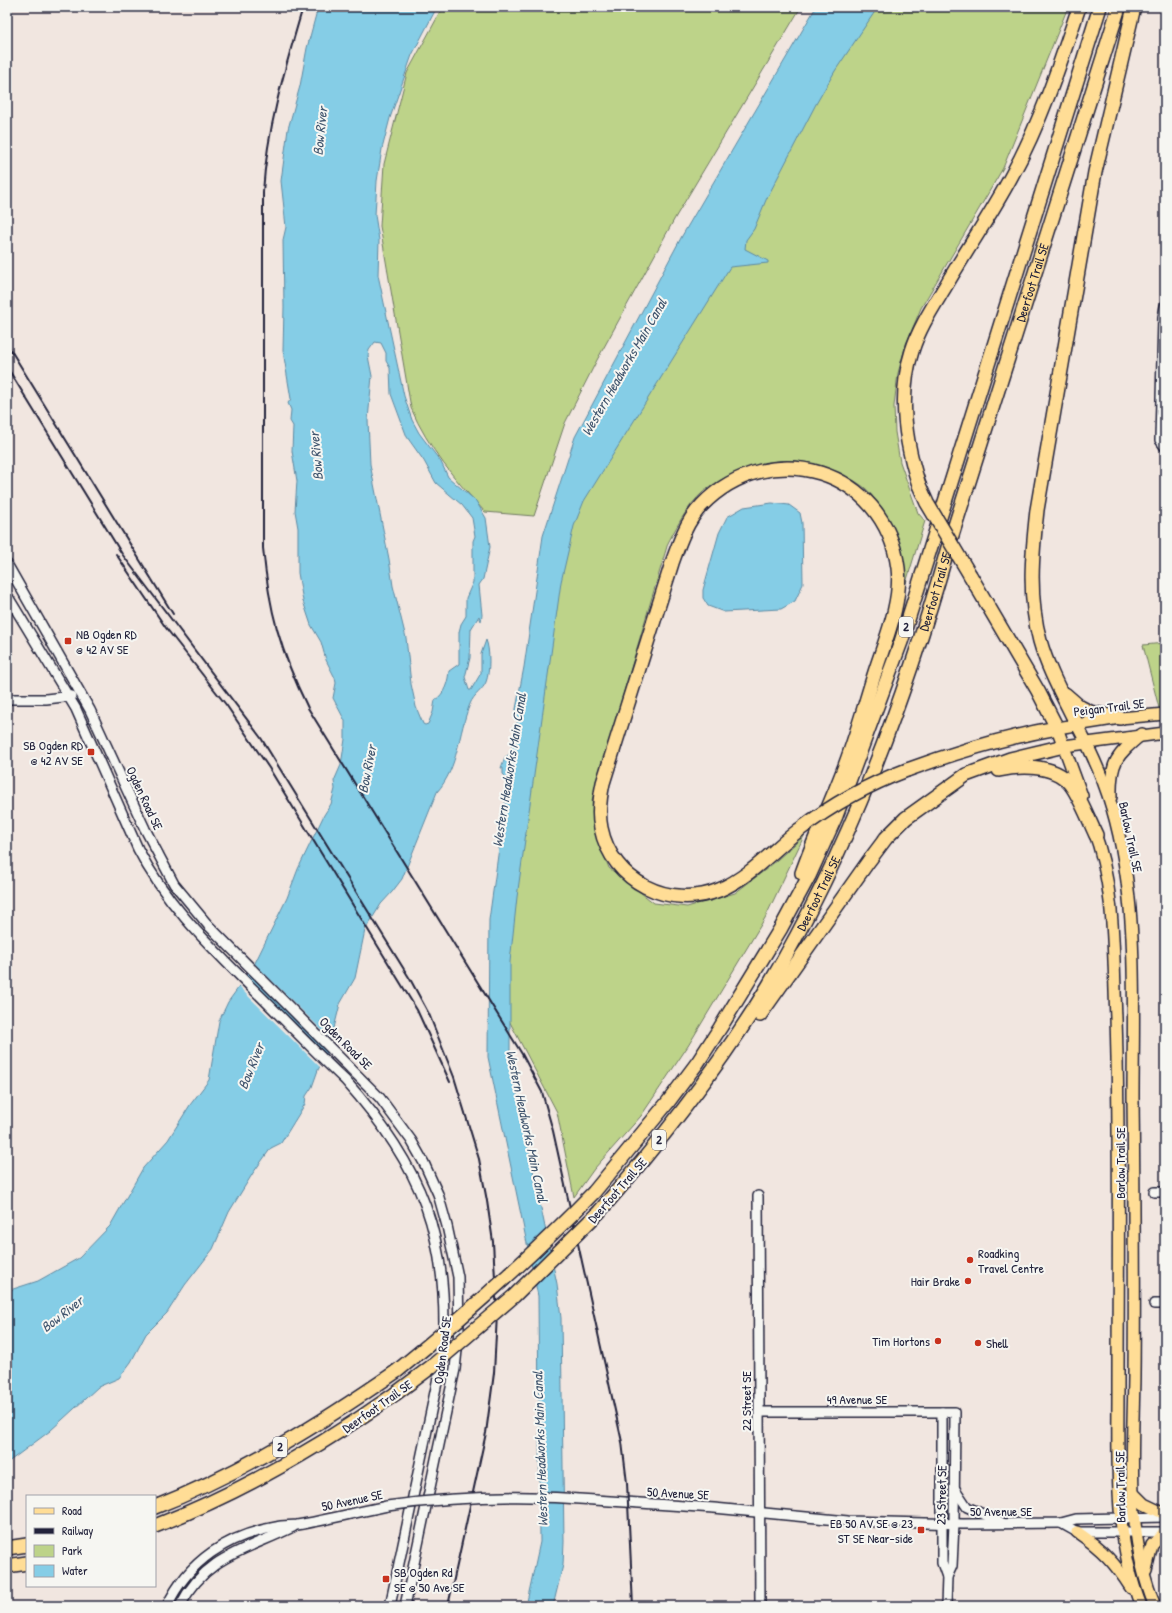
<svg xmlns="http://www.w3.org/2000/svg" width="1172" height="1613" viewBox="0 0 1172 1613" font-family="'Patrick Hand',sans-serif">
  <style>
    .green { fill: #bdd389; stroke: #707a62 }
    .water { fill: #85cde6; stroke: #5d89a2; fill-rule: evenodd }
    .pier { fill: #f1e6e0 }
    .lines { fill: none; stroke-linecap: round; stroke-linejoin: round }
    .minor-casing { stroke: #22223b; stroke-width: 12 }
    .major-casing { stroke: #22223b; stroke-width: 14 }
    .highway-casing { stroke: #22223b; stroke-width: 16 }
    .minor { stroke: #f6f6f2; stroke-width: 9 }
    .major { stroke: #ffdd96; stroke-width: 11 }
    .highway { stroke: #ffdd96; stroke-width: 13 }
    .rail { stroke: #22223b; stroke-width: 2 }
    .minor-bridge-casing { stroke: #22223b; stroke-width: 12; stroke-linecap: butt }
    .highway-bridge-casing { stroke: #22223b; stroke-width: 16; stroke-linecap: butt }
    .minor-bridge { stroke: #f6f6f2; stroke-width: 9 }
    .highway-bridge { stroke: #ffdd96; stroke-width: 13 }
    .poi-dot { fill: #c8321e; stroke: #f6f6f2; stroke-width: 1.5 }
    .labels { text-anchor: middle; stroke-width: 4; stroke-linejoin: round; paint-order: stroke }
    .shield { fill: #f6f6f2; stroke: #626272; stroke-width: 1 }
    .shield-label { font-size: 12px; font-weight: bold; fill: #22223b }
    .street-label { font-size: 13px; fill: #22223b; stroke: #f6f6f2 }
    .poi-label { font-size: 13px; fill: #22223b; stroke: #f6f6f2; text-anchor: start }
    .water-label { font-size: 14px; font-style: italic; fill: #40556e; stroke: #f6f6f2 }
  </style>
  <rect width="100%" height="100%" fill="#f1e6e0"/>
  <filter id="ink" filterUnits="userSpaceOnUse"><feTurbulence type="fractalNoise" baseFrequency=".025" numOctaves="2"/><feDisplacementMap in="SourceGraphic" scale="8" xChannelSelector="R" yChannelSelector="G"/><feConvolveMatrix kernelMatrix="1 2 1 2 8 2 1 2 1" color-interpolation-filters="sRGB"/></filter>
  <g filter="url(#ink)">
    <g class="green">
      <path d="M443,7H801L675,218L597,360L565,423L534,516L485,512C456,481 428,448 411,408L380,226L384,164L407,73Z"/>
      <path d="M869,7H1068L1003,168L921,308L906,344L898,373L894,406L895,432L900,462L918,513L925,521L906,583C903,552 894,524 875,500C872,496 869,491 865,488C850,476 811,460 792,461C765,462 734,470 711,486C691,499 679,522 668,543L592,800L596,835L609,868L654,903L687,907L735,893L769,867L804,836L765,918L688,1046L641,1116L594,1169L574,1197L557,1112L503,1009L508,908L568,521Z"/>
      <path d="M1165,643V732L1143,645Z"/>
    </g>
    <g class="water">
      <path d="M318,7H437L412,55L390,118L382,149L377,181L375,215L379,240L378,275L404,396L412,420L419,433L441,462L448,477L476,501L486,518L490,547L483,579L479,585L482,615L481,621L479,616L471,629L470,658L465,677L469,690H471L481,673V654L486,640C490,649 490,672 486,682C483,690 474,694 470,704C458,733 459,767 437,792L402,879L392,892L381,904L365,930L355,978L340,1004L329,1048L318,1070L312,1087L306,1096L305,1104L281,1143L271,1148L253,1173L229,1212L213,1249L185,1285L167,1313L146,1334L131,1362L119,1378L98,1387L50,1431L7,1463V1291L38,1281L79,1258L110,1226L143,1168L168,1140L190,1105L209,1080L219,1021L228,1002L252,969L287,898L298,869L324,815L331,804L335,789L334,781L341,765L345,739V721L333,698L336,683L335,678L326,660L321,642L311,625L303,601L298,573V528L295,511L297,481L292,451L293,426L290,421L291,410L288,403L291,399L283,351L284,307L283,240L286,227L281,181L288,129L300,86L307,48ZM375,342L381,343L386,353V361L390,368L391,394L407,437L424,461L436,483L462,505L472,518L475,536L473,541V582L466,598V616L461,624L459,632V664L449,671C448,681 445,694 435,700L433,712L428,724L425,725L423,724L416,707L411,684L406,638L393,586L389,559L370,464L368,420L372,376L368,356L369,350Z"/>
      <path d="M816,7H878L835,71L816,104L766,200L754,229L746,240L745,249L768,261V263L730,267L584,501L574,526L561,582L517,897L510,962V1061L557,1284L561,1318L564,1542L563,1565L553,1606H526L540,1542L538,1296L488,1057L489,920L508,783L507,778L503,774V768H501L505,757L510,754L518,718L515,714L524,667L543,536L575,437L682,236Z"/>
      <path d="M772,503L789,505L800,513L802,523L803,584L795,601L781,609L724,612L708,606L703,598V590L719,533L727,517L744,507Z"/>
    </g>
    <g class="pier">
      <path d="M253,962L333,1041L329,1052L248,972Z"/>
      <path d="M246,975L327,1056L321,1068L238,986Z"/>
    </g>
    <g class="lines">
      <defs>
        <g id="minor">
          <path d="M1165,306L1163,317L1160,440L1165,447"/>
          <path d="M7,564L90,710L145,829L174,884L208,925L380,1098L411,1140L424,1163L438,1194L447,1226L458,1277L459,1331L455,1369L405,1606"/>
          <path d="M7,595L76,709L138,849C166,904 209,945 252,988C283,1018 313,1050 345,1080C422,1166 450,1238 443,1354L390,1606"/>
          <path d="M7,699H46L72,696"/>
          <path d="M1154,1192H1165"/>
          <path d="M758,1196L760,1606"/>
          <path d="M1154,1304H1165"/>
          <path d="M759,1412H955L954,1524L952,1566L947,1577"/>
          <path d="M942,1412V1563L947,1577L946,1606"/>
          <path d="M955,1489L967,1507L1001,1522"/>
          <path d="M595,1500L714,1508L848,1521L963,1524L1061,1523L1076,1519L1165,1517"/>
          <path d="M1061,1523L1077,1532H1165"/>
          <path d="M167,1606C188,1561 228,1535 276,1527C283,1525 290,1526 297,1525C327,1520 357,1512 387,1506"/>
          <path d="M180,1606C206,1555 247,1550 293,1527"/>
        </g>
        <g id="major">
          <path d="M1077,725C1091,751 1104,780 1112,808C1139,899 1133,1003 1133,1098C1134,1190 1135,1283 1134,1376C1133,1452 1125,1535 1155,1606"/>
          <path d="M1064,746L1165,733"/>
          <path d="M1082,796L1057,728L1120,718L1165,714"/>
          <path d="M1111,797C1110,762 1116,756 1142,734"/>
          <path d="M1093,828C1116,888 1113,955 1116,1018C1120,1143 1118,1268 1118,1392C1118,1464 1114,1538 1141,1606"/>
          <path d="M1133,1493L1144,1504L1165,1514"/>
          <path d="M1077,1532C1102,1549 1115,1563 1131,1588"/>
          <path d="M1146,1570L1152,1545L1165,1532"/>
        </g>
        <g id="highway">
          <path d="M919,485C905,442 898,395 912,351C919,328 933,307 945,287C967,249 992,213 1012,175C1041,122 1060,64 1079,7"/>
          <path d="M1065,694L1080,707L1090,712L1120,718"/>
          <path d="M1077,725C1064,698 1048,670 1040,641C1028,597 1032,555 1037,510L1095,172L1134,7"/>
          <path d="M907,770C956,752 1005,737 1057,728L1038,691L970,575"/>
          <path d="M999,770C1023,765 1058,764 1073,788C1082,802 1089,820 1096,835"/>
          <path d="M799,830C773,850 750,877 719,890C670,910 612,882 601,828C598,814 600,797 603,783L672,563C679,543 687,520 702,505C770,435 885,469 898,568C902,601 886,638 876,669C865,703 856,738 843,771C830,805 814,839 802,873"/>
          <path d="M760,1015L868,862L886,838L906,818L966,775L1010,759L1064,746"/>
          <path d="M594,1192L668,1102L698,1062L720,1028L781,928L809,876L836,816L901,642L1100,7"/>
          <path id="s1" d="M599,1212C661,1141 720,1066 769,985C849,849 904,702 947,551L1119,7"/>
          <path d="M155,1507C242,1473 320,1424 397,1371"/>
          <path d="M155,1526C240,1493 320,1447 395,1394"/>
          <path d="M7,1548L27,1545"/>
          <path d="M7,1566L27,1563"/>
        </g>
      </defs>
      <use href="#minor" class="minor-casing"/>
      <use href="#major" class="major-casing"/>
      <use href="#highway" class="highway-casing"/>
      <use href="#minor" class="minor"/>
      <use href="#major" class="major"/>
      <use href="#highway" class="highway"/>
      <g class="rail">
        <path d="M303,7C285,68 267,128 263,192V548C269,610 280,651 308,708L522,1054L542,1092L553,1131L622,1442L627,1483L633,1606"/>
        <path d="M7,344L173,614"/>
        <path d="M7,367L122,554L261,738L285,777L410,979L429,1014L454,1077L479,1159L487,1201L493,1242L497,1314L494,1373L486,1433L448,1606"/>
        <path d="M116,554L166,628L227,706L269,768L417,1010L450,1082"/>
      </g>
      <defs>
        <path id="minor-bridge" d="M387,1506C456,1496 525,1494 595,1500"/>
        <g id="highway-bridge">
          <path d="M919,485L927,503L970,575"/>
          <path d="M799,830C833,804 867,785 907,770"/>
          <path d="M397,1371C466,1315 532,1256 594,1192"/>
          <path d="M395,1394L431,1367L514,1296L599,1212"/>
        </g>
      </defs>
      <use href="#minor-bridge" class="minor-bridge-casing"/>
      <use href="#highway-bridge" class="highway-bridge-casing"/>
      <use href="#minor-bridge" class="minor-bridge"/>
      <use href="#highway-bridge" class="highway-bridge"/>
    </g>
  </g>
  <g class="poi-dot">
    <rect x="64" y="637" width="8" height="8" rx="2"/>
    <rect x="87" y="748" width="8" height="8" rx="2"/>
    <circle cx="970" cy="1260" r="4"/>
    <circle cx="968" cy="1281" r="4"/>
    <circle cx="938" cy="1341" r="4"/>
    <circle cx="978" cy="1343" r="4"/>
    <rect x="917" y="1526" width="8" height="8" rx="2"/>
    <rect x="382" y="1575" width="8" height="8" rx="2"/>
  </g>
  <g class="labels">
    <g class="shield">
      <rect x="899" y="617" width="14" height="20" rx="3"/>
      <rect x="652" y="1130" width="14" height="20" rx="3"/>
      <rect x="273" y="1437" width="14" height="20" rx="3"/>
    </g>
    <g class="shield-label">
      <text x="906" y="631">2</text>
      <text x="659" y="1144">2</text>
      <text x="280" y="1451">2</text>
    </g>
    <g class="street-label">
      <text dy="5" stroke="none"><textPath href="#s1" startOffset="1036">Deerfoot Trail SE</textPath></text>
      <text dy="5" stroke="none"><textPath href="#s1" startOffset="712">Deerfoot Trail SE</textPath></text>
      <text transform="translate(1109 707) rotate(-7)" y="5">Peigan Trail SE</text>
      <text transform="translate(145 798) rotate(65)" y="5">Ogden Road SE</text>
      <text transform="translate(1131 837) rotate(78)" y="5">Barlow Trail SE</text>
      <text dy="5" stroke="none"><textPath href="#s1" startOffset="388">Deerfoot Trail SE</textPath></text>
      <text transform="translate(346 1043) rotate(45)" y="5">Ogden Road SE</text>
      <text transform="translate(1120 1163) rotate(-90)" y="5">Barlow Trail SE</text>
      <text transform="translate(617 1190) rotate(-49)" y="5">Deerfoot Trail SE</text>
      <text transform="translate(442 1350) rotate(-83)" y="5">Ogden Road SE</text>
      <text x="857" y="1404">49 Avenue SE</text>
      <text transform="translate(746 1401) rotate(-90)" y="5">22 Street SE</text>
      <text transform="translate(377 1406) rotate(-35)" y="5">Deerfoot Trail SE</text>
      <text transform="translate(1120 1487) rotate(-91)" y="5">Barlow Trail SE</text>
      <text transform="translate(678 1493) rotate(3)" y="5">50 Avenue SE</text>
      <text transform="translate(941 1495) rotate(-89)" y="5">23 Street SE</text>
      <text transform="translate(352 1500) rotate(-12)" y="5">50 Avenue SE</text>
      <text x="1001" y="1516">50 Avenue SE</text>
    </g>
    <g class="poi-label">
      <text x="76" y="639">NB Ogden RD<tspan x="76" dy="15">@ 42 AV SE</tspan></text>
      <text x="83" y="750" text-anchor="end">SB Ogden RD<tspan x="83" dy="15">@ 42 AV SE</tspan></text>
      <text x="978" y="1258">Roadking<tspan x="978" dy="15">Travel Centre</tspan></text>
      <text x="960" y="1286" text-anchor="end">Hair Brake</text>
      <text x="930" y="1346" text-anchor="end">Tim Hortons</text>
      <text x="986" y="1348">Shell</text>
      <text x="913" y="1528" text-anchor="end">EB 50 AV SE @ 23<tspan x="913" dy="15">ST SE Near-side</tspan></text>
      <text x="394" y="1577">SB Ogden Rd<tspan x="394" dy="15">SE @ 50 Ave SE</tspan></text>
    </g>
    <g class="water-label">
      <text transform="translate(320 131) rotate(-84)" y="5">Bow River</text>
      <text transform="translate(624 367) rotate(-60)" y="5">Western Headworks Main Canal</text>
      <text transform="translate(316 456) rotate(-95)" y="5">Bow River</text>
      <text transform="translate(367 769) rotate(-79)" y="5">Bow River</text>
      <text transform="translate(509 770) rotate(-81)" y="5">Western Headworks Main Canal</text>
      <text transform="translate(251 1066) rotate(-68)" y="5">Bow River</text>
      <text transform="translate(527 1126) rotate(78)" y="5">Western Headworks Main Canal</text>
      <text transform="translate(62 1314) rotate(-38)" y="5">Bow River</text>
      <text transform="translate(540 1449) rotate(-92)" y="5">Western Headworks Main Canal</text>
    </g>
  </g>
  <rect width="1172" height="1613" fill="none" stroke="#f6f6f2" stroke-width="24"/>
  <rect x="12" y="12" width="1148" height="1589" fill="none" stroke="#22223b" stroke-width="1.5" filter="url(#ink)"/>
  <rect x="26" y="1495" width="130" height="92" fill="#f6f6f2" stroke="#a1a1a9"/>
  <rect x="34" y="1508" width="20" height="6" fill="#ffdd96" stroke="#a1a1a9"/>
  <text x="62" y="1515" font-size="12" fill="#22223b">Road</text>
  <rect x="34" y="1528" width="20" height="6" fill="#22223b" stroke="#a1a1a9"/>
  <text x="62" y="1535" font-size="12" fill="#22223b">Railway</text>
  <rect x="34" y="1545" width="20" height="12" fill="#bdd389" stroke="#a1a1a9"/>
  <text x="62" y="1555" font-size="12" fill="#22223b">Park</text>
  <rect x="34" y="1565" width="20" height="12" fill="#85cde6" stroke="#a1a1a9"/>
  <text x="62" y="1575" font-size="12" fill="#22223b">Water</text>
</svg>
